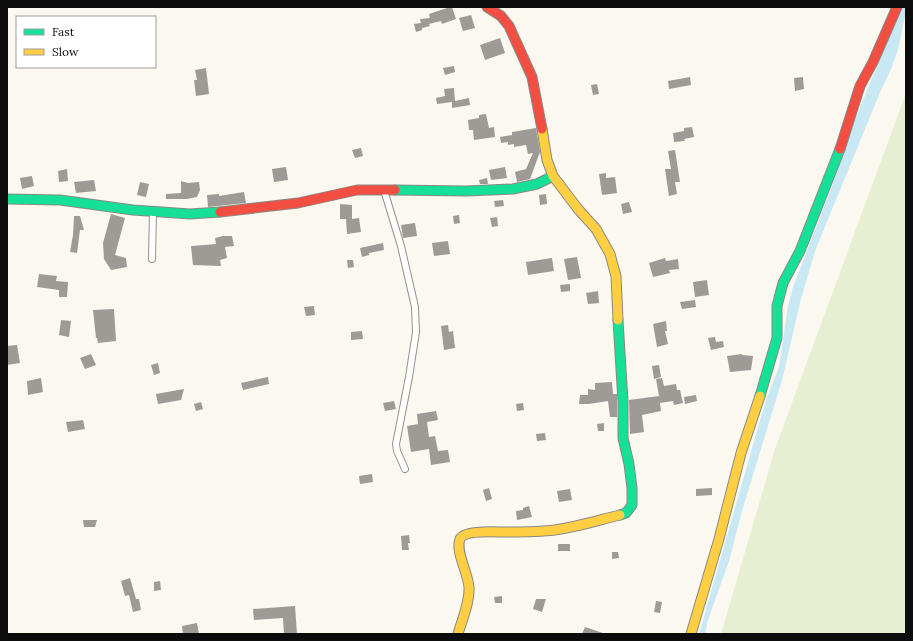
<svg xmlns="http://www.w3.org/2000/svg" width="913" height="641" viewBox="0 0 913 641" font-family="Lora,serif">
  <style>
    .green { fill: #e6efd1 }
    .water { fill: #c8e8f4 }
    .building { fill: #9e9a96 }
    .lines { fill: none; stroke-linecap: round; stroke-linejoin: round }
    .street-casing { stroke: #94928f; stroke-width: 8 }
    .fast-casing { stroke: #8a8985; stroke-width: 11 }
    .slow-casing { stroke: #8a8985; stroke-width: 11 }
    .jam-casing { stroke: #8a8985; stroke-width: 11 }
    .street { stroke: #fefefd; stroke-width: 6 }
    .fast { stroke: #16e098; stroke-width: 9 }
    .slow { stroke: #ffcf43; stroke-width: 9 }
    .jam { stroke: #f24e42; stroke-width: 9 }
  </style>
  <rect width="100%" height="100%" fill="#fbf8f0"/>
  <path class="green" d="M906,93V634H721L775,449Z"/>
  <path class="water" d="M903,7H906C906,14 904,19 903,25C899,51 893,67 881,90L815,251L801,299L782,380L742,511L729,561L708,620L705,634H699L759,424L767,397L779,367L788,306L793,287L831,189L854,123L872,78Z"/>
  <g class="building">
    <path d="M450,7H452L456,19L442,24L441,21L429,24L430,26L422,28V30L416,32L414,24L421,23L420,19L430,18L429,14Z"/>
    <path d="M471,15L475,28L463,31L459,18Z"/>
    <path d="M500,38L505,53L485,60L480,45Z"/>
    <path d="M454,66L455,72L445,75L443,68Z"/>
    <path d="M206,68L209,94L196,96L194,80H197L195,70Z"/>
    <path d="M690,77L691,85L669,89L668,81Z"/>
    <path d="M803,77L804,89L795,91L794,78Z"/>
    <path d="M597,84L599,94L593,95L591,85Z"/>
    <path d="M454,88L455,101L469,98L470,105L452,108V102L437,104L436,98L445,96L444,89Z"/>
    <path d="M486,114L489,128L494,127L495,137L474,140L473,130H469L468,120L479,118V115Z"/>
    <path d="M692,127L694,137L684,139L685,141L674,142L673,133L684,131V128Z"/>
    <path d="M536,128L540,152L530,179L517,182L515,172L526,169L533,153L528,154L526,145L514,147V144L508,145V142L501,143L500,137L512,135V132Z"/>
    <path d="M361,148L363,156L355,158L352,150Z"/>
    <path d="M675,150L680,182H675L677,194L669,196L665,169H671L668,151Z"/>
    <path d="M286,167L288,180L274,182L272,169Z"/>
    <path d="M505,167L507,178L491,180L489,170Z"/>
    <path d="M67,169L68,181L59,182L58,171Z"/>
    <path d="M606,173V178L615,177L617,193L602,195L599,174Z"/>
    <path d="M32,176L34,186L22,189L20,178Z"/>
    <path d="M487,178L488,184H480L479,180Z"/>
    <path d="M94,180L96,191L76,193L74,182Z"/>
    <path d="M181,181L188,183L199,182L200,190L197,197L187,199H166V194L181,193Z"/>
    <path d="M140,182L149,184L146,197L137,195Z"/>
    <path d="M244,192L246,203L208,207L207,195L219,194V196Z"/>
    <path d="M546,194L547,204L540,205L539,195Z"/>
    <path d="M503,200L504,206L495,207L494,201Z"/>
    <path d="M629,202L632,212L623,214L621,204Z"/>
    <path d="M340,204L352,205V219L359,218L361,232L347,234L346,219H340Z"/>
    <path d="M111,214L125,218L115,255L126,258L127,267L111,270L104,259L103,243Z"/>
    <path d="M459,215L460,223L454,224L453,216Z"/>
    <path d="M74,216H80L84,230H80L77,253L70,252L73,235Z"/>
    <path d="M497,217L498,226L492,227L490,218Z"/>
    <path d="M415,223L417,236L403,238L401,225Z"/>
    <path d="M223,236H232L234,246L225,247L227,258L220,260L221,266L193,265L191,246L216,244L215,238Z"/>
    <path d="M448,241L450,254L434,256L432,243Z"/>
    <path d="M383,243L384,250L369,253V255L362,257L360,248Z"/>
    <path d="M577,257L581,278L568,280L564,259Z"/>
    <path d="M552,258L554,271L528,275L526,262Z"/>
    <path d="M665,258L666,261L678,259L679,269L669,270L670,273L653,277L649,263Z"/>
    <path d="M347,260H353L354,267L348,268Z"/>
    <path d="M39,274L57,276L56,281L68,282L67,297H59V290L37,287Z"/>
    <path d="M707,280L709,295L695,297L693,282Z"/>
    <path d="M570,284V291L561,292L560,285Z"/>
    <path d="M598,291L599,303L588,304L586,293Z"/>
    <path d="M695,300L696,307L682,309L680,302Z"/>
    <path d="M314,306L315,315L306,316L304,307Z"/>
    <path d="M114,309L116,341L98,343L97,338H96L93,310Z"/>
    <path d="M61,320L71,321L69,337L59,335Z"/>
    <path d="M666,321L667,331H665L668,344L657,347L653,324Z"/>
    <path d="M448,325L449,332L453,331L455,348L444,350L441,326Z"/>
    <path d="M362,331L363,339L351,340V332Z"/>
    <path d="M715,337L716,342L723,341L724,347L711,350L708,338Z"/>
    <path d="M17,345L20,363L7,365V346Z"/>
    <path d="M91,354L96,365L85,369L80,358Z"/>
    <path d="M742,354V355L753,356L751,370L730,372L727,356Z"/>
    <path d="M158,363L160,373L154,375L151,365Z"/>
    <path d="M659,365L661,377L654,379L652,366Z"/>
    <path d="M268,377L269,384L243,390L241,383Z"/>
    <path d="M41,378L43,392L28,395L27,381Z"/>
    <path d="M662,378L664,386L676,384L677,390H680L683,403L674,405L673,401L660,403L661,411L642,415L644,432L630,434L629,400L659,396L656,379Z"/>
    <path d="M612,382L613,394H617V417H610L608,401L589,404H579L580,395H588V389L595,390V383Z"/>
    <path d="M184,389L181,400L158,404L156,394Z"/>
    <path d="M696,395L697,401L685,404L684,397Z"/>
    <path d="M394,401L396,409L385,411L383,403Z"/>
    <path d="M201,402L203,409L196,411L194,404Z"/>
    <path d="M523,403L524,410L517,411L516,404Z"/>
    <path d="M436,411L438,420L427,422L429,437L435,436L438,451L448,450L450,462L431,465L429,449L411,452L407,426L418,424L417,414Z"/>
    <path d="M83,420L85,429L68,432L66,422Z"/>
    <path d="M604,423V431H598L597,424Z"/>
    <path d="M545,433L546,440L537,441L536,434Z"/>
    <path d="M372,474L373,482L360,484L359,476Z"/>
    <path d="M489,488L492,499L486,501L483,490Z"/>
    <path d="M712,488V495L696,496V489Z"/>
    <path d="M570,489L572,500L559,502L557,491Z"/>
    <path d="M529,506L532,517L517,520L516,511L523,510V508Z"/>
    <path d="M83,520H97L95,527H84Z"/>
    <path d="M409,535L410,543H408L409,550H402L401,536Z"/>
    <rect x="558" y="544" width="12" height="7"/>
    <path d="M612,552H618L619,558L612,559Z"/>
    <path d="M130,578L136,599H139L141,610L133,612L129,595L125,596L121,581Z"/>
    <path d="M160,581L161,590L154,591V582Z"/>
    <path d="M502,596V603H495L494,597Z"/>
    <path d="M536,599H546L542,612L533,609Z"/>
    <path d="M656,601L662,602L660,613L654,612Z"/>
    <path d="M295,606L297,634H284L283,618L254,620L253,609Z"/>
    <path d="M197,623L199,634H183L182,626Z"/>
    <path d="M585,627L603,633L602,634H582Z"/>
  </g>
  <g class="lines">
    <defs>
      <g id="street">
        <path d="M384,190L401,246L415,307L416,332L409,377L396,444L397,451L405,469"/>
        <path d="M152,259L153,211"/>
      </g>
      <g id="fast">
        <path d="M395,190L466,191L513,189L537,184L553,176"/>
        <path d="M7,199L60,200L133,210L190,214L220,212"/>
        <path d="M618,320L623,402V438L629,464L632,488V505L626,513L620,515"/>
        <path d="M760,396L777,338V306L783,283L800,251L840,149"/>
      </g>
      <g id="slow">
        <path d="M542,129L547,160L553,176L578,209L596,229L610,254L616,276L618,320"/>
        <path d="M458,634C462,620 470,602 469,587C468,573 455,551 460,539C464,530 495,532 504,532C521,532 538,532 555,530C577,527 599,520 620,515"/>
        <path d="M691,634L719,539L741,453L760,396"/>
      </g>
      <g id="jam">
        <path d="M487,7L501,16L509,26L532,77L542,129"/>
        <path d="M840,149L860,86L873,62L897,7"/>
        <path d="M220,212L298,203L357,190H395"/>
      </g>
    </defs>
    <use href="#street" class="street-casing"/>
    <use href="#fast" class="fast-casing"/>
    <use href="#slow" class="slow-casing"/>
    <use href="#jam" class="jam-casing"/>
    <use href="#street" class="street"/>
    <use href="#fast" class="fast"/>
    <use href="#slow" class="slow"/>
    <use href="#jam" class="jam"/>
  </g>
  <rect width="913" height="641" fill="none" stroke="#0c0c0c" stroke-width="16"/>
  <rect x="16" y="16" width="140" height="52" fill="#ffffff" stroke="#9e9e9e"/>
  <rect x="24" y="29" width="20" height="6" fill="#16e098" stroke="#9e9e9e"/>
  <text x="52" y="36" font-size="12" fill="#0c0c0c">Fast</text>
  <rect x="24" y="49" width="20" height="6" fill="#ffcf43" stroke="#9e9e9e"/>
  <text x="52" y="56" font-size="12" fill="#0c0c0c">Slow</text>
</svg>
